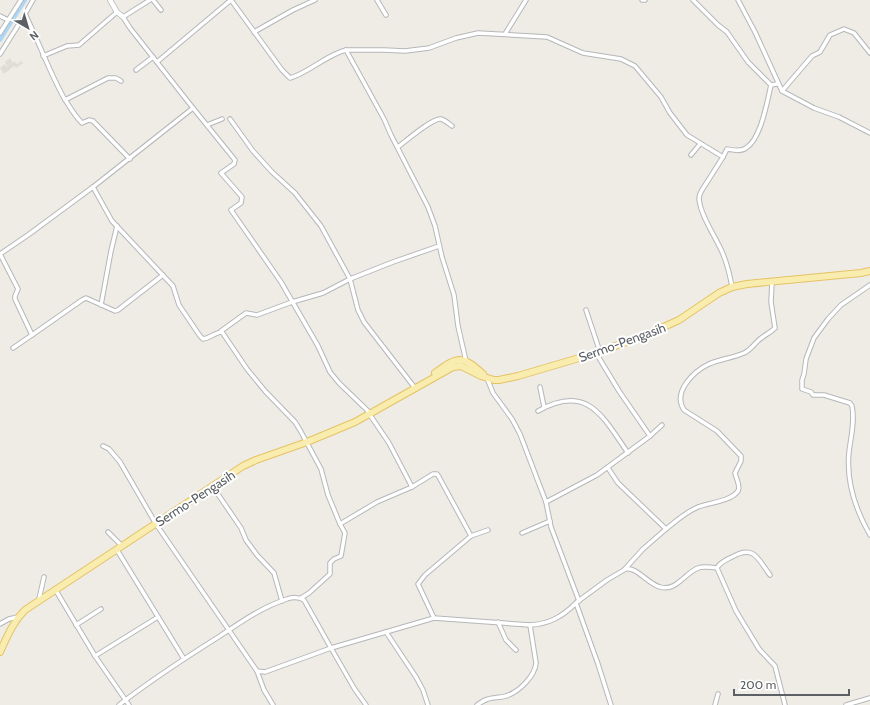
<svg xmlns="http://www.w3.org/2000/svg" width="870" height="705" viewBox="0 0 870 705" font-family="Cabin,sans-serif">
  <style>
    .education { fill: #e0ddd6 }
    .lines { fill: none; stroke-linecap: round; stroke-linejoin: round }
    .canal { stroke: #aad6f8; stroke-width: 4 }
    .minor-casing { stroke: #b5b7ba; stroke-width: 5.5 }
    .tertiary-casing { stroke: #b5b7ba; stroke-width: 6 }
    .primary-casing { stroke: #e6c265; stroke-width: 8 }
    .minor { stroke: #fff; stroke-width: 3.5 }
    .tertiary { stroke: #fff; stroke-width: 4.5 }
    .primary { stroke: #f8edaf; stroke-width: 6 }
    .labels { text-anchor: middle; stroke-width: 4; stroke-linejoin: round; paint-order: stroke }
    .street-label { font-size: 13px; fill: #5c6064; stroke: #fff }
  </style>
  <rect width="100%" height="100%" fill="#eeece5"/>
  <path class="education" d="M10,58L13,63L14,61L17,64L21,61L23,63L16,68L14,66L4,74L0,68L5,64L7,67H8L5,62Z"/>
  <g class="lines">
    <path class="canal" d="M0,40L25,0"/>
    <defs>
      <g id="minor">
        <path d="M33,0L25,14C39,42 49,71 64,98C70,107 74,115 82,123L89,120L93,121L130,159"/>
        <path d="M153,0L161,10"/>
        <path d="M231,0L282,70L290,78C310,72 326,55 346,50L384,119L391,135L428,207L435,226L442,257L454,295L458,326L466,361"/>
        <path d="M377,0L386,15"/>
        <path d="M642,0H645"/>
        <path d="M693,0L718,25L727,32L748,62L771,85L777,84"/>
        <path d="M738,0L755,32L782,91L814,108L839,117L870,133"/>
        <path d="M0,16L8,20"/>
        <path d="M254,32L293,10L315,0"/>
        <path d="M0,33L21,0"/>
        <path d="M505,34L526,0"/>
        <path d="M346,50H384L405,51L429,48L456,38L478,33L547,37L583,53L621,59L635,66L661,97L670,113L687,135L723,157L702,190C700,193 699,196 699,199C701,217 716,237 723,254C727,264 730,275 732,287"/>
        <path d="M0,54L19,24L26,16"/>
        <path d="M43,56L67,46L79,45L117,12"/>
        <path d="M157,62L231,0"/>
        <path d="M136,70L153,57"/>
        <path d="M782,91L812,56L820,52L830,35L844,29L854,33L870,53"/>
        <path d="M65,100L108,78H116L121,81"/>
        <path d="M193,108L235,160L234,164L221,173L242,197L241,203L231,210L281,282L318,346L330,372L339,383L367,410L370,415L389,443L412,487L433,474H437L439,477L471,536L425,575L418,584L434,618"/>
        <path d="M230,119L253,151L272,172L295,193L321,226L350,279L358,310L364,322L415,388"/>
        <path d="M207,125L222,119"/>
        <path d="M398,147C406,141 432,118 441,119C445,120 449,124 452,126"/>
        <path d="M691,155L700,144"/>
        <path d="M723,157L727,149C733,150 741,152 746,148C761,139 767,102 771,85"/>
        <path d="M93,187L112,221L173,286L179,305L200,336L203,339C210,338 216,332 222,332L247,369L265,391L295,422L300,430L321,469L328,495L340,524L377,502L412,487"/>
        <path d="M0,254L28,235L93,187L193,108L130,28L123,17L150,0"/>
        <path d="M0,254L18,289L15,296V299L32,335L82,300L86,298L115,311L118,310L163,275"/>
        <path d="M870,285L841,305L828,319L814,338L806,359L804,374L802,380V389L811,392L813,395H824L850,403L852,406C855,421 851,436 849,452C846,482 855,509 870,535"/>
        <path d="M101,305L111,251L117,226"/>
        <path d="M586,310L600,352"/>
        <path d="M221,331L246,313L257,315L292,302L323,293L350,279L393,262L439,246"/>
        <path d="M13,348L32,335"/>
        <path d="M487,378L493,393L512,419L520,434L546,502L551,527L579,601"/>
        <path d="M540,387L544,407"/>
        <path d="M538,411C588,383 603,417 628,453"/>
        <path d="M650,436L662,425"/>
        <path d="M103,446L109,449L120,462L156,524L257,671L265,672L331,648L354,688L366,705"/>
        <path d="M213,487L241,528L246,540L257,555L274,573L282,601"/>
        <path d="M546,502L597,475L650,436L619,391L596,353"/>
        <path d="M666,529C676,521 686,512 698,507C708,503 732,501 738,491C741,486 736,479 735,473L741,461V456L717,431L684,410C672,392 694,371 709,364C720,359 733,358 744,353C751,350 755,343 760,339C765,335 771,332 775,328L771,302L772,282"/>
        <path d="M108,532L122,546"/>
        <path d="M522,533L550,521"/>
        <path d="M471,536L488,530"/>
        <path d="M117,550L184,659"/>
        <path d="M625,569C636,566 648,584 660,587C676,592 685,573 698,568C704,566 710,567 717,568"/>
        <path d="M770,575C758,559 754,544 732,557C726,560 720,562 717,568L736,611L759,649L775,666L785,705"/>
        <path d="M55,589L95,656L129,705"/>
        <path d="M301,598L309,593L330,574V563L334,559L341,556L345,533L340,524"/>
        <path d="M39,599L44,577"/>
        <path d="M577,602L607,580L624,570L643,549L666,529L618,483L608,468"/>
        <path d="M498,622L506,640L516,650"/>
        <path d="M0,624L9,619L18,617"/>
        <path d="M76,625L101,609"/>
        <path d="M386,632L416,677L423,690L428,705"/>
        <path d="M95,656L158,617"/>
        <path d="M257,671L264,690L273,705"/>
        <path d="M119,705C151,680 185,658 220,636C241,622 262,607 287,599C292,597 299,597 304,600L331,648L434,618L530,625C549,624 562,617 576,603L598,664L611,705"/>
        <path d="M477,705C480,703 484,700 488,699C494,697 500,698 506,696C519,692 535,676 536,663L530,625"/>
        <path d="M715,705L718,694"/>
        <path d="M846,705L870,698"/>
      </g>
      <path id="tertiary" d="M110,0L117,12L123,17"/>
      <g id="primary">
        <path d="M435,373C458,356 462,355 483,374"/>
        <path d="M0,652C7,637 13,622 25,610L243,466L256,460L307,442L355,422L453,367L461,366L481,376L494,380H499L518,376L596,353L646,335L679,320L719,293L732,287L747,284L861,273L870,271"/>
      </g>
    </defs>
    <use href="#minor" class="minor-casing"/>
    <use href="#tertiary" class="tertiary-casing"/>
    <use href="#primary" class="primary-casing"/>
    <use href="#minor" class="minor"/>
    <use href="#tertiary" class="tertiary"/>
    <use href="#primary" class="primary"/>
  </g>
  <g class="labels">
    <g class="street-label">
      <text transform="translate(622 342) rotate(-20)" y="5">Sermo-Pengasih</text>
      <text transform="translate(195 498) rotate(-33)" y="5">Sermo-Pengasih</text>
    </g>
  </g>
  <g transform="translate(28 28) rotate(142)" stroke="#ffffff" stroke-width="3" paint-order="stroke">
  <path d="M0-3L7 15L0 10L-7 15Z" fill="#5c6064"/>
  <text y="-6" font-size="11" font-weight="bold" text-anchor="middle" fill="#5c6064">N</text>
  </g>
  <path d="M734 689v6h115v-6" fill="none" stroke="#5c6064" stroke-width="2"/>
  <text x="740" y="689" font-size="12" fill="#5c6064" stroke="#ffffff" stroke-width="3" paint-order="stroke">200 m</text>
</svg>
